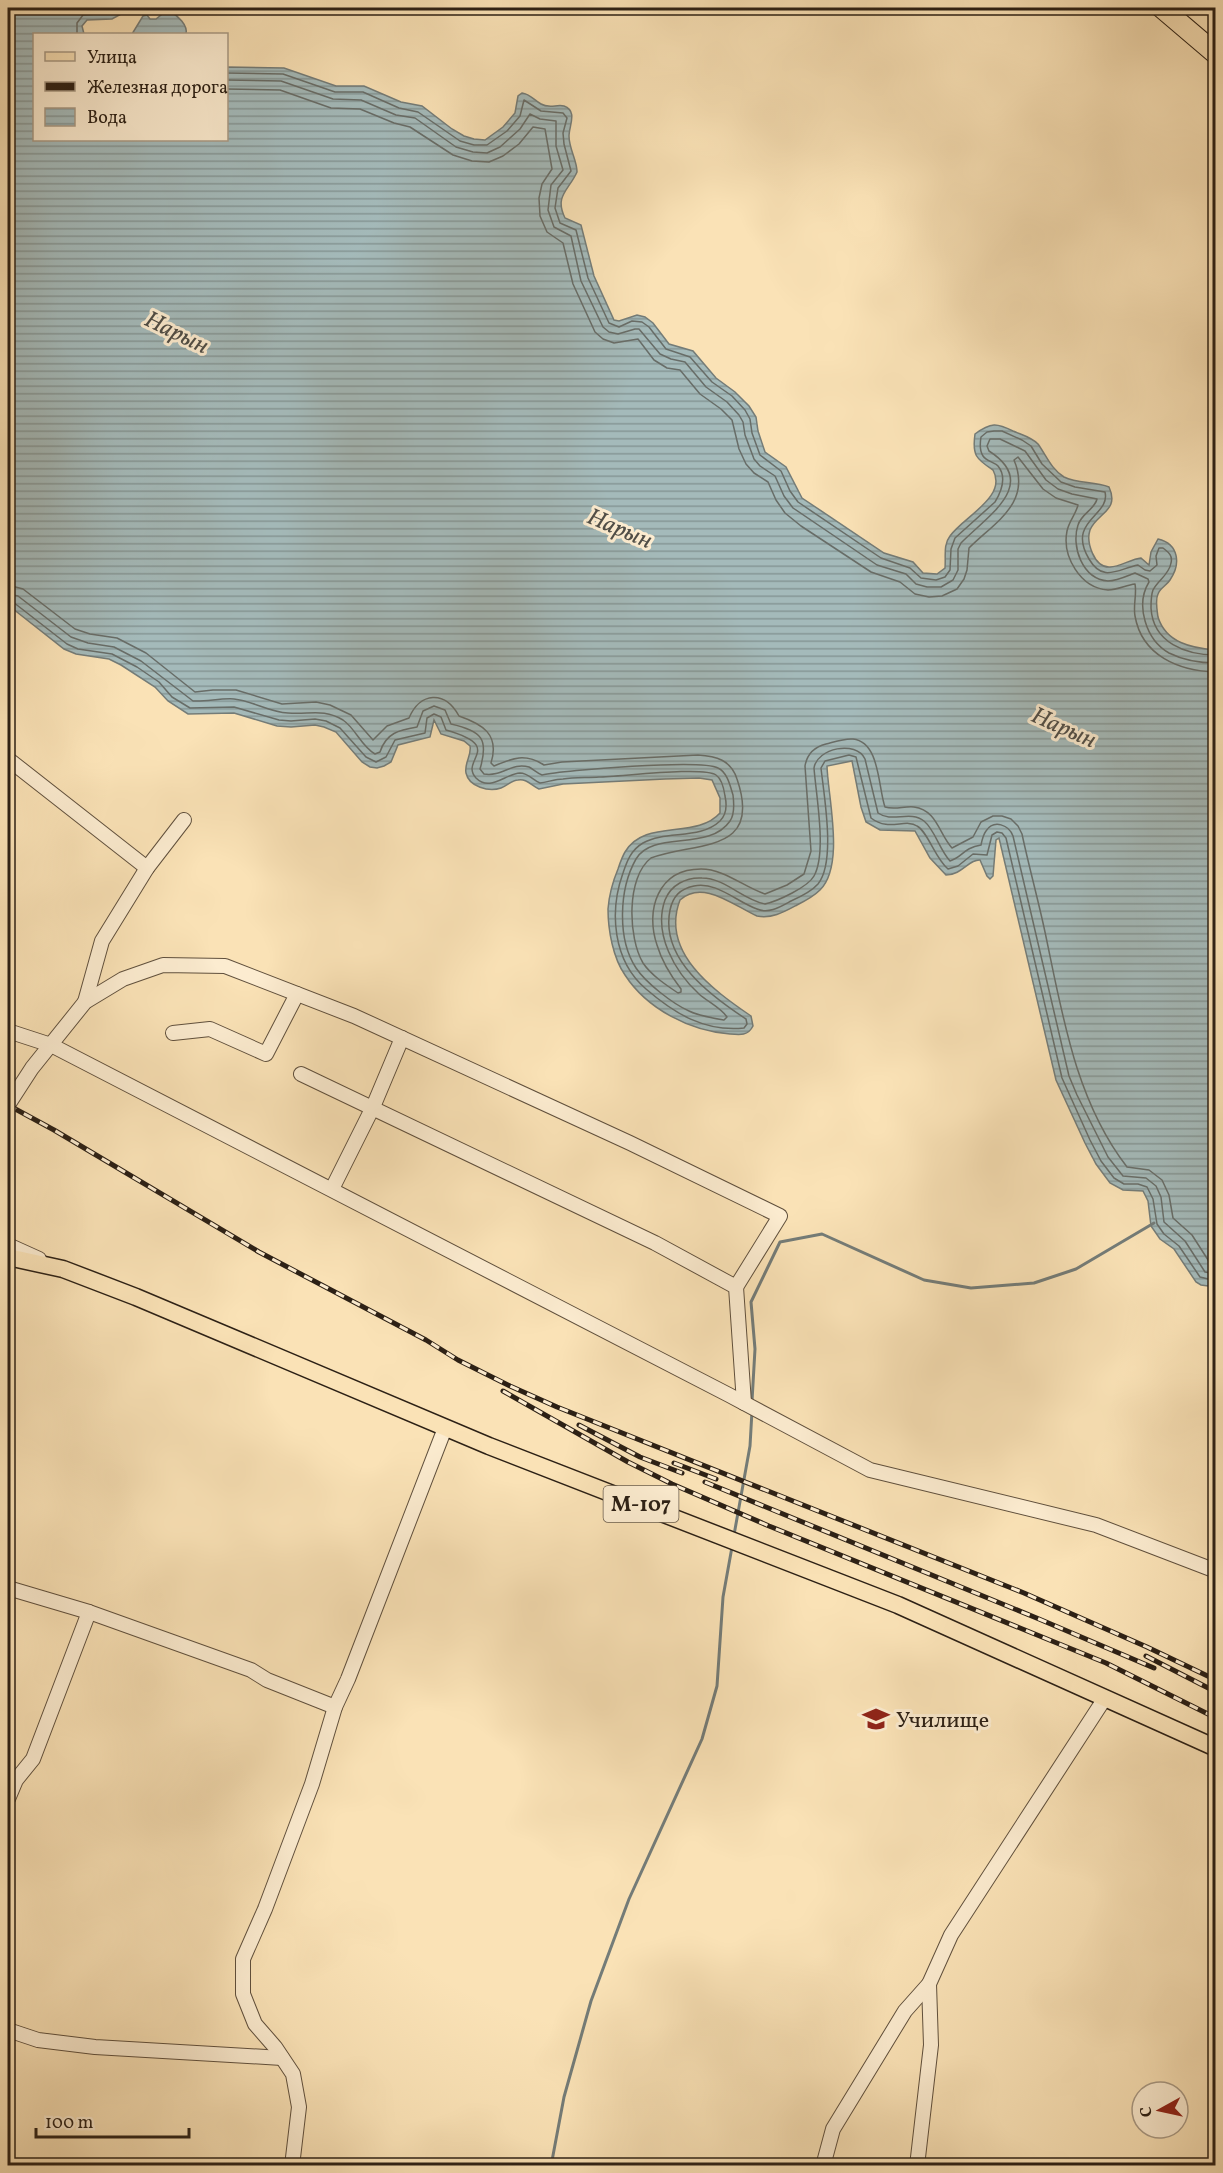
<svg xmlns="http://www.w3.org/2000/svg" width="1223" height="2173" viewBox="0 0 1223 2173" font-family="Vollkorn,serif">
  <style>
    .water { fill: url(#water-rules); stroke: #747c78; stroke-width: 1.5 }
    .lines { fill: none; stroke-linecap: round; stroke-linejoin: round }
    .shore { stroke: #686d68; stroke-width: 1.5 }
    .stream { stroke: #747c78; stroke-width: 3 }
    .minor-casing { stroke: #60503d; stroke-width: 16 }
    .major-casing { stroke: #2c2015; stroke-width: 19 }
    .highway-casing { stroke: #2c2015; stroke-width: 22 }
    .minor { stroke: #fcecd0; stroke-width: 14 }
    .major { stroke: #fae2b6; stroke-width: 16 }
    .highway { stroke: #fae2b6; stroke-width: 20 }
    .rail-casing { stroke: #2c2015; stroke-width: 5 }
    .rail { stroke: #fcecd0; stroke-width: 3; stroke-dasharray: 9; stroke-linecap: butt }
    .labels { text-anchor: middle; stroke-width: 6; stroke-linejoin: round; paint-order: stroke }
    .shield { fill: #fcecd0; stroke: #6a5d4d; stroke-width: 1.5 }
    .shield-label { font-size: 21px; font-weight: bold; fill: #2c2015 }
    .poi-label { font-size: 22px; fill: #2c2015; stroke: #fcecd0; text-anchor: start }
    .water-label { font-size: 24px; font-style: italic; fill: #504e47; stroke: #fcecd0 }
  </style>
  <defs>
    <pattern id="water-rules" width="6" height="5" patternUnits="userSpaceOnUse" patternTransform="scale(1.5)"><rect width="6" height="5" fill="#a4baba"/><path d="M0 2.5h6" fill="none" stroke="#869796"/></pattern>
  </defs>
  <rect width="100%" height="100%" fill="#fae2b6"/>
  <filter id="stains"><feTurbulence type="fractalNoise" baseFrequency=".00333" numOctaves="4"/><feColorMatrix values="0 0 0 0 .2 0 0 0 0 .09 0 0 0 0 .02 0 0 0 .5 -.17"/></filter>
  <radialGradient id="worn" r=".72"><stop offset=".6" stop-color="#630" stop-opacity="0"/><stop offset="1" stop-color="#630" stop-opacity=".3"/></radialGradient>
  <g class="water">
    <path d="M8,8H127L125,12L112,19L87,20L82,26L84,34H34V140H226L227,67L284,68L336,86H364L401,102L422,106L452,129L464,136L474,139L485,140L503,127L515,113L518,96L522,93C530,94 534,100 541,104C549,109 557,104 564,106C578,111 569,126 569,136C569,149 577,160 577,172C569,190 554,196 565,218L581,225L594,276L614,320L619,321L637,315L645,317L653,323L669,344L693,351L716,378L735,392L749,406L756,417L758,431L765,452L786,467L802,498L884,553L913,562L923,573L937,574L945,568C946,556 943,545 950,536C963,517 1008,497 993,470C976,459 972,455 975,434C991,422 997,423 1013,431C1022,435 1031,437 1038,444C1046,455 1051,469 1064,477C1078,484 1094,481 1109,487C1120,511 1097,513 1090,530C1086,542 1094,568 1110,567C1120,567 1131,559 1141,558L1149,565L1151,552L1158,539C1179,544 1181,564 1170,580C1167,585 1160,588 1158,594C1155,600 1157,610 1158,617C1166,643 1192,648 1215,650V1287L1201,1285L1196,1282L1174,1249L1160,1239L1151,1226L1148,1201L1143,1191L1123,1190L1110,1183L1096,1164L1085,1143L1056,1080L999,838L996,840L993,876L990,879L987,876L980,860C969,859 962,875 946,875L930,858L915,831L880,830L866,822L861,807L852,761L827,766C828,798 845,865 820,890C814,896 805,901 797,905C784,912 772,919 757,916C734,906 703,879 680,900C660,952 713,990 751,1016L753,1026C748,1036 740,1035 730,1034C690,1031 647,1009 625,975C613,958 608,930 608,909C609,896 613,881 618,869C620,863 622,857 625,852C645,818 696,840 720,813V798L712,780L699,778L665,779L563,784L539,789C532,786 526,778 518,780C512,780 507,786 501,788C489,792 469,787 466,773C464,763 472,755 470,746L464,741L441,734L434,720L430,737L398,745L391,762L384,766L377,768L370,767L362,762L336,732L324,727L315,725L291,727L277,726L234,713L188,714L168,701L155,687L121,665L109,659L76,654L64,649L8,605Z"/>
    <path d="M166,11H170C178,16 188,25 186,34H132L143,16L147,15L150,19H156Z"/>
  </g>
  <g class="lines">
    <g class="shore">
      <path d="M77,34V23L83,15L111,13L121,8"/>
      <path d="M226,73L283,74L335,92H363L399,108L418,112L460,141L474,145H487L507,131L520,116L524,100L541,111L563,113L567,118L563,133L564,144L571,171L558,188L555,208L560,223L576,230L588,278L609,323L619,327L632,321L642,322L649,327L666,349L690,357L712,382L732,396L745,410L750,419L752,433L760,455L781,471L790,491L798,502L881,558L910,568L921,578L936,580L945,577L950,570L951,549L955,538L995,502C1001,492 1007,477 998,466C994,462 986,461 983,456C979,450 980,443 981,437L987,432L994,431H1002L1022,440L1031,446L1042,464L1061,482L1075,487L1105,492C1111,516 1066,520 1089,559C1103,583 1118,569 1138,565L1145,570L1150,571L1157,565L1156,556L1159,548H1163C1168,552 1173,555 1171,563C1169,575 1158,580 1153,590C1151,595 1151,603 1151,608C1153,643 1186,655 1216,655"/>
      <path d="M226,80L281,81L333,99L361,100L396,115L415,118L456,147L473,152L487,153L500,147L520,129L530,114L540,119L556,121V146L563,170L551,185L548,210L554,227L571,236L581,281L603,327L609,332L618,334L635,329H639L660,354L671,359L685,362L706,387L727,402L739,415L743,422L745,435L754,459L760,466L775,476L784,496L793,508L877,565L906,574L916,584L927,587H941L953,580L958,570V549L961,543C986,517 1041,484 989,451L987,446L990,439H1000L1025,451L1046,480L1058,489L1072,494L1097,499C1095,509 1081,514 1078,525C1071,546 1082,579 1108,581C1117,581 1127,576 1135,573L1148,579L1149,582C1135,605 1146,640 1169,653C1183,660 1200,663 1216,663"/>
      <path d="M226,89L280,90L331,108L360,109L394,123L410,127L453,155L472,161L489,162L503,156L519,144L533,127L545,129L552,169L542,184L539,198L540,216L547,232L563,243L573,284L595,332L603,339L614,343L638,339L654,360L667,368L680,370L700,394L721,409L732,420L739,449L746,464L754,473L768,482L776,500L785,513L801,526L871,572L900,582L915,594L929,597L942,596L957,589L964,579L967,570L969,548C995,522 1032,503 1014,460L1018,457L1043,489L1056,498L1078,505C1076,514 1069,521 1067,531C1062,556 1080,588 1108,590C1118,590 1126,585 1135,584C1137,594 1133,605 1135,616C1142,656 1179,671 1216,672"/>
      <path d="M8,585L23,589L75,629L90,634L117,638L146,653L195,692L213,690H236L282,704L316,702L330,705L351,715L373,740L387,726L409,718C420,692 445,690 459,716C482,724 500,734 491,763L494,766C513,758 525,753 544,765L562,762L698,755C716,756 731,760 737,779C763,855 695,841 651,858C626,877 628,938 643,963C651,975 666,985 678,993L681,992V989C671,976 662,962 657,945C645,910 658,869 701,869C724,869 744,887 765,894L787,885L804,874L811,851L805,766C807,754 814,747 826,744C834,742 845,738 853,739C880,742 878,787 885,807C895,810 904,806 914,807C937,810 939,834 952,848L973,837L981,822L993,816H1002L1011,819L1018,826L1022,834C1029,867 1038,899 1045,932C1062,1012 1075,1100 1127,1167L1149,1170L1162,1180L1169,1195L1173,1218L1192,1235L1210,1263L1216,1265"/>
      <path d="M8,594L18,596L71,637L88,643L114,647L141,661L193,701C206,702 220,698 234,699C253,701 269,712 288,713C309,715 323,708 343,720C356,729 361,746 375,754L380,752C386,733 399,730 417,727L423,711L434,706L445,710L451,724C482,731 489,739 480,769L484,774C503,777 511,762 529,767C533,769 537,773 542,775C564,770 702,759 718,768C727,772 730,785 733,795C734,803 735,814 730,821C709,852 653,830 636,859C619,889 617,939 636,968C646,983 673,1004 689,1011C699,1016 712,1018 724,1020L727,1017C721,1008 708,1002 699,994C675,972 653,934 665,900C671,885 686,877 702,878C725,878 743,900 765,904C778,901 808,887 814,876C827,853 816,795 814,768C817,748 856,740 865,759L878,813C892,823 910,810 924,821C935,830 939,849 950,861C963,857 963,848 981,845C982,840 983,835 986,831C994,819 1009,825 1013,836L1069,1076L1077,1095L1108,1157L1123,1176L1146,1178L1156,1186L1161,1197L1164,1222L1185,1241L1205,1272L1216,1274"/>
      <path d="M8,601L13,602L67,644L78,649L112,654L137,667L159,682L172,697L190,708L234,707L279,720L291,721L315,719L326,721L340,728L366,757L376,762L386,757L395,740L425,733L427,718L434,714L441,717L446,730C506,747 459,760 476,778C490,792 505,774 520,773C528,773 533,780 540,783C548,782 555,779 563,779C575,777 587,778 599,777C619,777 703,766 716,775C722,779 724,789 725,796C727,805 727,814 720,821C700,840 666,830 643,843C631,850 627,861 623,873C609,912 613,961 646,989C675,1014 705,1032 744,1028L747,1024L746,1019C711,996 660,959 670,910C673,896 680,889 694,886C716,881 737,902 757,909C769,914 780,907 791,901C800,897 811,892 818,884C836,862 824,796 821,768L825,761L849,755L856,757L871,818C889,832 905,818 917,826C928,832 935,858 948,869L958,866L973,854L987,855L992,835L997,832L1002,833L1006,838L1062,1078L1090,1140L1101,1161L1114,1178L1124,1184H1138L1147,1187L1153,1199L1157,1224L1164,1234L1179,1246L1200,1277L1216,1281"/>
    </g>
    <g class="stream">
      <path d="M752,1401L755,1349L751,1302L780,1242L822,1234L924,1280L971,1288L1034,1283L1076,1269L1154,1223"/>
      <path d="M734,1535L750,1446L752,1411"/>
      <path d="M551,2166L564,2097L591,2001L629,1899L702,1739L717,1686L723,1597L732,1547"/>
    </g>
    <defs>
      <g id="minor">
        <path d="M8,759L147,868"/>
        <path d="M85,1002L102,941L147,868L184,820"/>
        <path d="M8,1031L51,1045L729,1395L870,1470L1096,1525L1216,1571"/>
        <path d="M173,1033L210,1029L266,1054L297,994"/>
        <path d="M301,1074L655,1243L736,1287L744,1403"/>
        <path d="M8,1105L32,1068L85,1002L123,979L163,965L225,966L354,1016L630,1143L780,1216L736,1287"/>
        <path d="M332,1189L373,1107L402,1038"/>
        <path d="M8,1245L39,1259"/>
        <path d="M8,1588L89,1612L251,1670L267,1680L335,1707"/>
        <path d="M8,1799L16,1780L33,1759L89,1612"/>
        <path d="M8,2030L38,2040L95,2047L282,2058"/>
        <path d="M292,2166L299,2107L293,2074L275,2047L255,2024L243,1994V1959L265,1909L312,1784L335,1707L348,1679L445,1428"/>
        <path d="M823,2166L833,2129L905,2011L929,1984"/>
        <path d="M917,2166L931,2045L929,1984L951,1935L1105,1698"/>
      </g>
      <path id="major" d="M8,1257L63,1269L136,1297L489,1446L898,1605L1216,1748"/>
      <path id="highway" d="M1162,8L1216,54"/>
    </defs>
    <use href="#minor" class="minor-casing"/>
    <use href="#major" class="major-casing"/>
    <use href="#highway" class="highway-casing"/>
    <use href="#minor" class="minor"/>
    <use href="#major" class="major"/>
    <use href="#highway" class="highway"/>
    <defs>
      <g id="rail">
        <path d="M8,1105L54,1130L259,1252L426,1340L458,1360L510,1386L557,1407L1024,1593L1147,1647L1216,1680"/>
        <path d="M503,1391L628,1462L672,1484L769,1526L1106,1663L1216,1718"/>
        <path d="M579,1425L640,1457L682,1473"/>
        <path d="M674,1463L716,1479"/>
        <path d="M705,1482L1039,1619L1154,1668"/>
        <path d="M1146,1656L1216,1692"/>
      </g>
    </defs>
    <use href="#rail" class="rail-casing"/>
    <use href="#rail" class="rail"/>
  </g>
  <defs>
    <symbol id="school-bare" viewBox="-9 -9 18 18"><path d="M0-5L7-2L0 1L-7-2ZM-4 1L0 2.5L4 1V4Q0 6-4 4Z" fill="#8f2418" stroke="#fcecd0" stroke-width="2.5" paint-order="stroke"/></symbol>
  </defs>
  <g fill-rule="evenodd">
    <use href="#school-bare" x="857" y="1700" width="38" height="38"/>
  </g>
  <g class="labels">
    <rect class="shield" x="603.5" y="1486" width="75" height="36" rx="4.5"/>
    <g class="shield-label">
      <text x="641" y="1511">М-107</text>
    </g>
    <g class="poi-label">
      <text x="896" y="1727">Училище</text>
    </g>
    <g class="water-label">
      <text transform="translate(177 332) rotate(26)" y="8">Нарын</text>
      <text transform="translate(620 528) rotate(23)" y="8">Нарын</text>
      <text transform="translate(1064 727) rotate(24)" y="8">Нарын</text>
    </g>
  </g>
  <rect width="1223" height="2173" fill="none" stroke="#fae2b6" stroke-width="30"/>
  <rect x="9" y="9" width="1205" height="2155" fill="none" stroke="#2c2015" stroke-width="3"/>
  <rect x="15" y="15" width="1193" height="2143" fill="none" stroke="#2c2015" stroke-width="1.5"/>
  <rect x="33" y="33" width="195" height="108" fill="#fcecd0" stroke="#a99a85" stroke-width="1.5"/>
  <rect x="45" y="52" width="30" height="9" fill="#fae2b6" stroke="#a99a85" stroke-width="1.5"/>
  <text x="87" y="63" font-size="18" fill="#2c2015">Улица</text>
  <rect x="45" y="82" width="30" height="9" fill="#2c2015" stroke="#a99a85" stroke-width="1.5"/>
  <text x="87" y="93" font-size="18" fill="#2c2015">Железная дорога</text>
  <rect x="45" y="108" width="30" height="18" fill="url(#water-rules)" stroke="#a99a85" stroke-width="1.5"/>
  <text x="87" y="123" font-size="18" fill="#2c2015">Вода</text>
  <g transform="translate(1160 2110) rotate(262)"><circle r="28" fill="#fcecd0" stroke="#a99a85" stroke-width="1.5"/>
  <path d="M0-4.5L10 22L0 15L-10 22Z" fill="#8f2418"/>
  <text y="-9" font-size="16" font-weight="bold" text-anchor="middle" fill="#2c2015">С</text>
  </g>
  <path d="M36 2128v9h153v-9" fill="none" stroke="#2c2015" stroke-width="3"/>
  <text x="45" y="2128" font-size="18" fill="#2c2015" stroke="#fcecd0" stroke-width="4.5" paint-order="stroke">100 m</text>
  <rect width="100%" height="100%" filter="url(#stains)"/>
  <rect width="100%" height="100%" fill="url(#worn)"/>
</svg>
